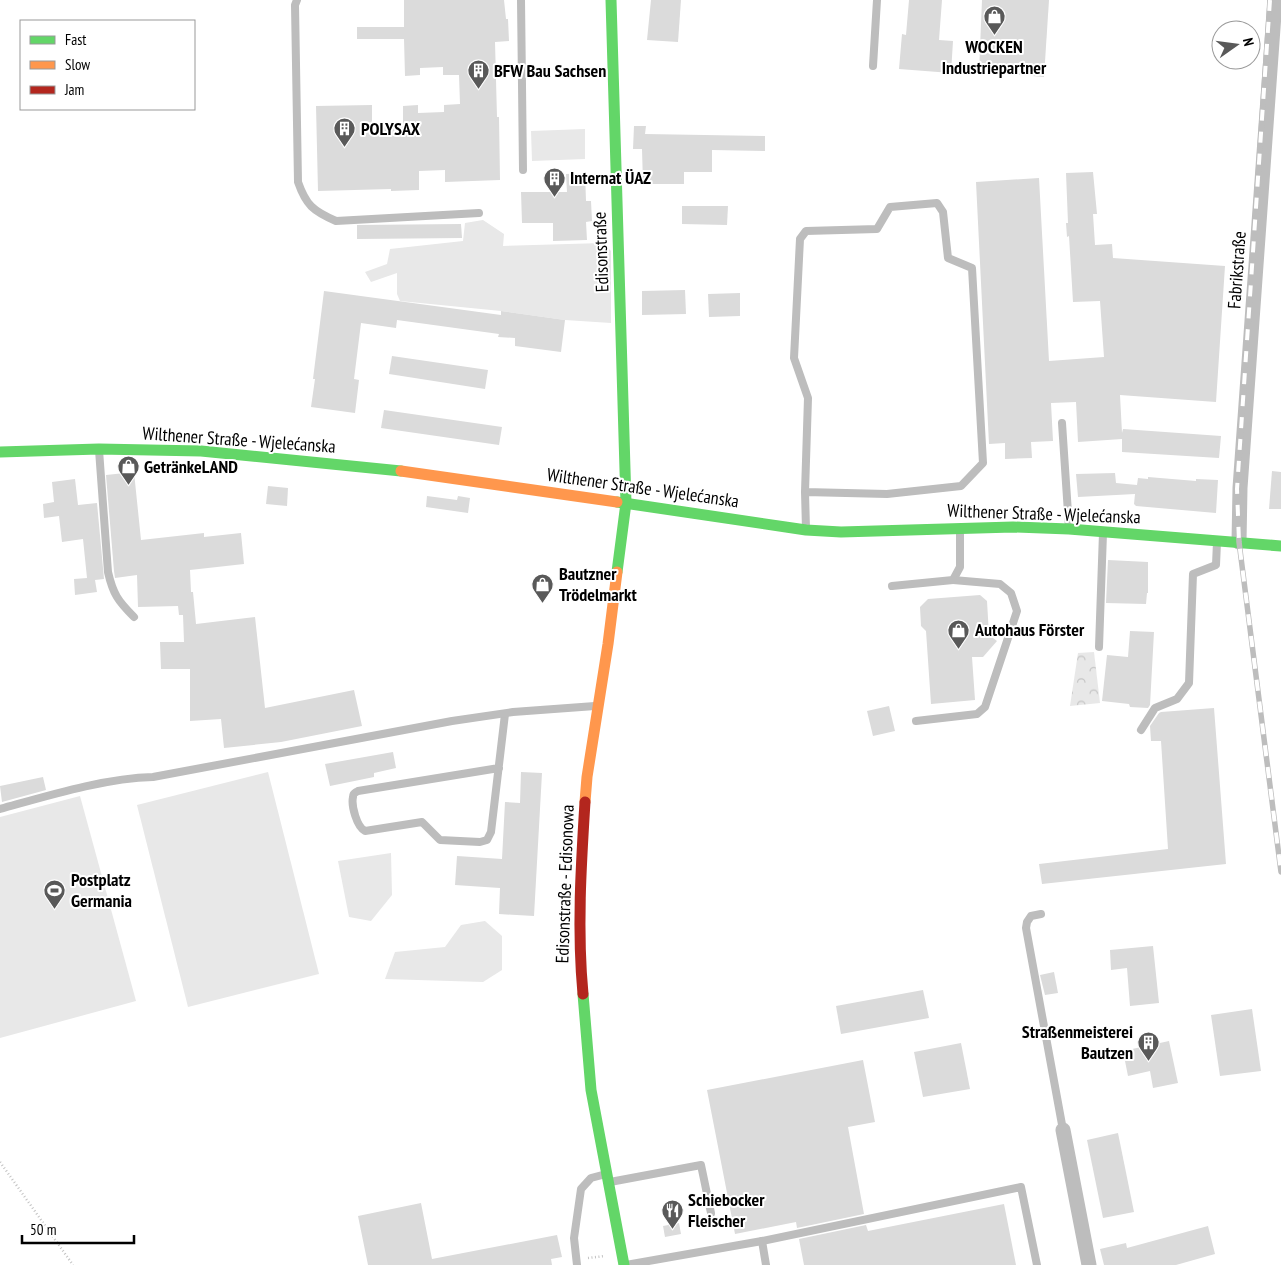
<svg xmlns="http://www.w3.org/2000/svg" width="1281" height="1265" viewBox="0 0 1281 1265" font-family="'PT Sans Narrow',sans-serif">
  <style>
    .grass { fill: #e8e8e8 }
    .forest { fill: url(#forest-crowns) }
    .building { fill: #dbdbdb }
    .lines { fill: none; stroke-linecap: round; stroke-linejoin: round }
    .path { stroke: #c2c2c2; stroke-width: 2.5; stroke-dasharray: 1 2.5; stroke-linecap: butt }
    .lane { stroke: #bdbdbd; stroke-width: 8 }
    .street { stroke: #bdbdbd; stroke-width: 15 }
    .fast { stroke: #63d668; stroke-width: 11 }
    .slow { stroke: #ff974d; stroke-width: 11 }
    .jam { stroke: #b3261e; stroke-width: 11 }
    .rail-casing { stroke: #bdbdbd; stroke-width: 5.5 }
    .rail { stroke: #fff; stroke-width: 4; stroke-dasharray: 11; stroke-linecap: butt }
    .labels { text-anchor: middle; stroke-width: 4; stroke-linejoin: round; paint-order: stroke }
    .poi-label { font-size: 18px; font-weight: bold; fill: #000; stroke: #fff; text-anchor: start }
    .street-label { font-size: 18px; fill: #000; stroke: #fff }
  </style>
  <defs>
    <pattern id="forest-crowns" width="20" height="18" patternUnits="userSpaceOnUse" patternTransform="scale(1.25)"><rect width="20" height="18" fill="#e8e8e8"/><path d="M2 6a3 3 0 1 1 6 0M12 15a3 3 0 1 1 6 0" fill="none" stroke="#c5c5c5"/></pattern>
  </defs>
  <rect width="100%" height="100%" fill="#fff"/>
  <g class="grass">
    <path d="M585,129V159L532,161L531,131Z"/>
    <path d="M483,220L504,234L503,246L603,243L611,251V323L565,320L501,311L400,301L397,294V273L371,282L365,272L387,264L390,249L463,241L465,223Z"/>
    <path d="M268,772L319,974L188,1007L137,805Z"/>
    <path d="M80,796L136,1001L0,1038V817Z"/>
    <path d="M391,853L392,895L371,921L349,917L338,861Z"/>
    <path d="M485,921L502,936V970L483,982L385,979L395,952L445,947L461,925Z"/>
  </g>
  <path class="forest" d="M1094,652L1100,703L1070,706L1078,653Z"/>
  <g class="building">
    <path d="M404,0H504L506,19H508L509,41L495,42L497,117H499L500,180L445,182V170L419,171V190L391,191V189L318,191L316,106L372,105V127L403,126V106L418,105V113L444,112V105L460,104L459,75H443V67L420,68V75L405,76L404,39H357V27H404Z"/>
    <path d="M651,0H681L678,42L647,40Z"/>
    <path d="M909,0H942L939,40L953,41L951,73L899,69L902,34L906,35Z"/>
    <path d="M982,0H1049L1044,77L979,72Z"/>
    <path d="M634,126H646L645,134L765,136V151L712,150V172H684V184H643L642,149H633Z"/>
    <path d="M1093,172L1097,214H1093L1095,245L1112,244L1113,258L1225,266L1216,402L1120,395L1122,433L1123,429L1221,436L1219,458L1122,452V439L1078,442L1076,402L1051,403L1053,441L1031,442L1032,458L1005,459V443L989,444L976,182L1039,178L1049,361L1104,357L1100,301L1073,302L1069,236L1067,237L1066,223H1068L1066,173Z"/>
    <path d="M585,173L586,201H591L592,221L586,222L587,240L553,241V223H522L521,192H567L566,174Z"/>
    <path d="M682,206H728L727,225L682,224Z"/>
    <path d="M461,224L462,238L357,239V225Z"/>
    <path d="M685,290L686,314L642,315V291Z"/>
    <path d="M324,291L501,315V311L565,320L561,352L515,346V338L498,337L499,334L397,320L396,328L361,323L354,379L359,380L355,413L311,407L315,379H313Z"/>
    <path d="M740,293V316L709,317L708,294Z"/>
    <path d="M392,356L488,370L485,389L389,374Z"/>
    <path d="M384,410L502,427L499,445L381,428Z"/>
    <path d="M1272,471L1281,472V509H1269Z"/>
    <path d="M134,472L141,540L204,533V537L241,533L244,564L190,570L191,592H193L196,624L255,617L265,708L354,690L362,726L281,742L224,748L221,719L190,721V669H161L160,642H184L183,615H179L178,606L138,607L137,575L115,578L114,571L106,475Z"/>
    <path d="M1115,473L1116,483L1137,485L1138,478L1148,479V477L1196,481V479L1218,480L1216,513L1136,506L1134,504L1135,494L1078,497L1076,474Z"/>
    <path d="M75,479L78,505L97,503L104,579L95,580L97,592L75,595L74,579L87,578L83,539L62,542L59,516L44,518L43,504L54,502L52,482Z"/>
    <path d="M268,486L288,488L287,506L266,504Z"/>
    <path d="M427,496L457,500L458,496L470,498L468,513L426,507Z"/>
    <path d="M1108,560L1148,562V593H1147L1146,604L1106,603Z"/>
    <path d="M980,595L987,601L989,635L997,641L983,657H972L975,700L931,704L926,631L921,626L920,607L928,599Z"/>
    <path d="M1130,631L1154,632L1150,705L1148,708L1130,707L1129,704L1102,701L1107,655L1128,657Z"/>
    <path d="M889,706L895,731L873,736L867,711Z"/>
    <path d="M1214,708L1226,864L1042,884L1039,864L1168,849L1161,741H1151L1150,726L1159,713L1161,712Z"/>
    <path d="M393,752L396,768L374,773V777L330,786L325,764Z"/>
    <path d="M521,772L542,773L534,916L499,914L500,888L455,885L457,856L502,859L505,802L520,803Z"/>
    <path d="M43,777L46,790L2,802L0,786Z"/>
    <path d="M1153,946L1159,1003L1130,1006L1127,968L1111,970L1110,950Z"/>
    <path d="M1054,972L1058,993L1045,995L1040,975Z"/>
    <path d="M923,990L929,1018L841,1034L836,1006Z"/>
    <path d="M1252,1009L1261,1071L1220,1076L1211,1015Z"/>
    <path d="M1169,1041L1178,1083L1153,1088L1150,1071L1128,1076L1123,1051Z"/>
    <path d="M961,1043L970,1089L923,1097L914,1052Z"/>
    <path d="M863,1060L875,1122L848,1127L864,1214L797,1228L796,1222L735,1234L707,1090Z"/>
    <path d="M1118,1133L1134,1212L1103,1218L1087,1140Z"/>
    <path d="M421,1203L432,1259L557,1235L562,1257L551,1259L552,1265H368L358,1216Z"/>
    <path d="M1004,1204L1016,1265H804L799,1239L866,1225L868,1231Z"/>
    <path d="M679,1223L681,1234L665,1237L663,1226Z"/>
    <path d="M1208,1226L1215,1254L1176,1265H1104L1100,1249L1126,1243L1127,1248Z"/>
  </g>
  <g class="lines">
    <g class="path">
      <path d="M0,1162L73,1265"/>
      <path d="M588,1258L605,1256"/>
    </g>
    <g class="lane">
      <path d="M297,0L295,5L298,182C306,205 313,211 336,221L479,213"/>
      <path d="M521,0L523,170"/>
      <path d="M873,66L877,0"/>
      <path d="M1062,423L1069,528"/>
      <path d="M99,450L108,572C113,594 118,601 134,617"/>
      <path d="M805,492L887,494L961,486L983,463L972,268L948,258L943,212L937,203L890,207L877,229L806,231L800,239L794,358L808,398L805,492L806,529"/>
      <path d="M892,586L953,580L960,567V529"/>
      <path d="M1099,647L1103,533"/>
      <path d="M916,721L977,714L985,707L1017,611L1011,593L1000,584L953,580"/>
      <path d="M1141,730L1155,708L1177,699L1189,683L1193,574L1216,565L1217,542"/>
      <path d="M499,768L358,791C355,793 353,793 353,797C351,806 357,827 365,831L422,822L440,840L480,842L487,840L491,832L505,714"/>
      <path d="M0,809C47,796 105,778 153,777L452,721L513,712L595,706"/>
      <path d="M1041,914L1031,916L1027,922L1026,928L1063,1130"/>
      <path d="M610,1182L701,1165L711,1213"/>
      <path d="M762,1241L1021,1187L1037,1265"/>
      <path d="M577,1265L574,1238L581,1189L591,1178L606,1174"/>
      <path d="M626,1265L762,1241L766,1265"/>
    </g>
    <g class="street">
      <path d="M1239,542L1240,488L1275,0"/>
      <path d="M1063,1130L1089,1265"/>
    </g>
    <g class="fast">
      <path d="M611,0L626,503L617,572"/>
      <path d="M0,452L99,449L201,451L401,471"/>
      <path d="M617,502L806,530L841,532L1013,527L1069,529L1281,546"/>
      <path d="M583,994L591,1090L624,1265"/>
    </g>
    <g class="slow">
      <path d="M401,471L617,502"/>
      <path d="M585,802L587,777L608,644L617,572"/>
    </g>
    <path class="jam" d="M583,994C577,930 581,866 585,802"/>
    <defs>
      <path id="rail" d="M1270,0L1237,489L1239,542L1281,872"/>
    </defs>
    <use href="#rail" class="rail-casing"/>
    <use href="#rail" class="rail"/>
  </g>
  <defs>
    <symbol id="shop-pin" viewBox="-11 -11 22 30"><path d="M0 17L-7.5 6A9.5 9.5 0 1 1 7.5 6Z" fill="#595959" stroke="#fff"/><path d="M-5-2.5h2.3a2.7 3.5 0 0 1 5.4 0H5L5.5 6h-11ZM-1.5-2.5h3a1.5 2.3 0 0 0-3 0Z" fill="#fff"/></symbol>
    <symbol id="building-pin" viewBox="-11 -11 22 30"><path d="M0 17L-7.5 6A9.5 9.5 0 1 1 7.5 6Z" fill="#595959" stroke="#fff"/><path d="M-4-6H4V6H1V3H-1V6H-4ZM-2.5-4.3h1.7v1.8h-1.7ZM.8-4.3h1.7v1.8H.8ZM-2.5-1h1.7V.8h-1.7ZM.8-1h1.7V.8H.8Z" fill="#fff"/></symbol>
    <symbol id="stadium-pin" viewBox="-11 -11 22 30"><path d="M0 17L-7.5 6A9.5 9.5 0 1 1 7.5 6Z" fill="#595959" stroke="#fff"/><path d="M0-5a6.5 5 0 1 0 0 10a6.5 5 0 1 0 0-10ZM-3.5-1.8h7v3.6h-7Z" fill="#fff"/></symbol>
    <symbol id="restaurant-pin" viewBox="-11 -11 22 30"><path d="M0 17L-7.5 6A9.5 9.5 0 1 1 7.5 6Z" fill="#595959" stroke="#fff"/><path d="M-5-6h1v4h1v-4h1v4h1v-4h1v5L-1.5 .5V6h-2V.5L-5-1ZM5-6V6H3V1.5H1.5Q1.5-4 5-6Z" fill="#fff"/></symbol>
  </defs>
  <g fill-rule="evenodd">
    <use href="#shop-pin" x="982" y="4" width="25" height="34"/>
    <use href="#building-pin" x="466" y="58" width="25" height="34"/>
    <use href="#building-pin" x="332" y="116" width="25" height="34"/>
    <use href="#building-pin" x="542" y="166" width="25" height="34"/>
    <use href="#shop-pin" x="116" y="454" width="25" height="34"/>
    <use href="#shop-pin" x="530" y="572" width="25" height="34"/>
    <use href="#shop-pin" x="946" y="618" width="25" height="34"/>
    <use href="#stadium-pin" x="42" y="878" width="25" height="34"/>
    <use href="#building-pin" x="1136" y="1030" width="25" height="34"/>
    <use href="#restaurant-pin" x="660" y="1198" width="25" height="34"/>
  </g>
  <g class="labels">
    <g class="poi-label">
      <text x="994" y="53" text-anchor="middle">WOCKEN<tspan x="994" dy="21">Industriepartner</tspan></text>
      <text x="494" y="77">BFW Bau Sachsen</text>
      <text x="361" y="135">POLYSAX</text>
      <text x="570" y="184">Internat ÜAZ</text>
      <text x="144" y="473">GetränkeLAND</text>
      <text x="559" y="580">Bautzner<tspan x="559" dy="21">Trödelmarkt</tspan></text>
      <text x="975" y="636">Autohaus Förster</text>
      <text x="71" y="886">Postplatz<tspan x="71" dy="21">Germania</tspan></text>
      <text x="1133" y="1038" text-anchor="end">Straßenmeisterei<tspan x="1133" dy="21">Bautzen</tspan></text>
      <text x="688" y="1206">Schiebocker<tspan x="688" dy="21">Fleischer</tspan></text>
    </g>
    <g class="street-label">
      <text transform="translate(601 252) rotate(-92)" y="6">Edisonstraße</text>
      <text transform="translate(1237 270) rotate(-86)" y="6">Fabrikstraße</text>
      <text transform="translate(239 440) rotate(4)" y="6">Wilthener Straße - Wjelećanska</text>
      <text transform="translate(643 488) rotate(8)" y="6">Wilthener Straße - Wjelećanska</text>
      <text transform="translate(1044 514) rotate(2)" y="6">Wilthener Straße - Wjelećanska</text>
      <text transform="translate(565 884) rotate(-88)" y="6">Edisonstraße - Edisonowa</text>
    </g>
  </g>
  <rect x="20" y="20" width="175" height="90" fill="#ffffff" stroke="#999999"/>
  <rect x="30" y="36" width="25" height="8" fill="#63d668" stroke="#999999"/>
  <text x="65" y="45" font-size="15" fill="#000000">Fast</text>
  <rect x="30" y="61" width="25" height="8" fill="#ff974d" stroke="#999999"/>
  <text x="65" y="70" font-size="15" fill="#000000">Slow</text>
  <rect x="30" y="86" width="25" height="8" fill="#b3261e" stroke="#999999"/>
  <text x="65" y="95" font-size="15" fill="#000000">Jam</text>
  <g transform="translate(1236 45) rotate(76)"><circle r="24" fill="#ffffff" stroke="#999999"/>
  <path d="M0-4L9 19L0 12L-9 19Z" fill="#595959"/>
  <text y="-8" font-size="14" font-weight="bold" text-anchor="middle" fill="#000000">N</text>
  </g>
  <path d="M22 1235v8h112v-8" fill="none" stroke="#000000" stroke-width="2.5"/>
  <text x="30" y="1235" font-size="15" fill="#000000" stroke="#ffffff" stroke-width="4" paint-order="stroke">50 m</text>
</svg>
